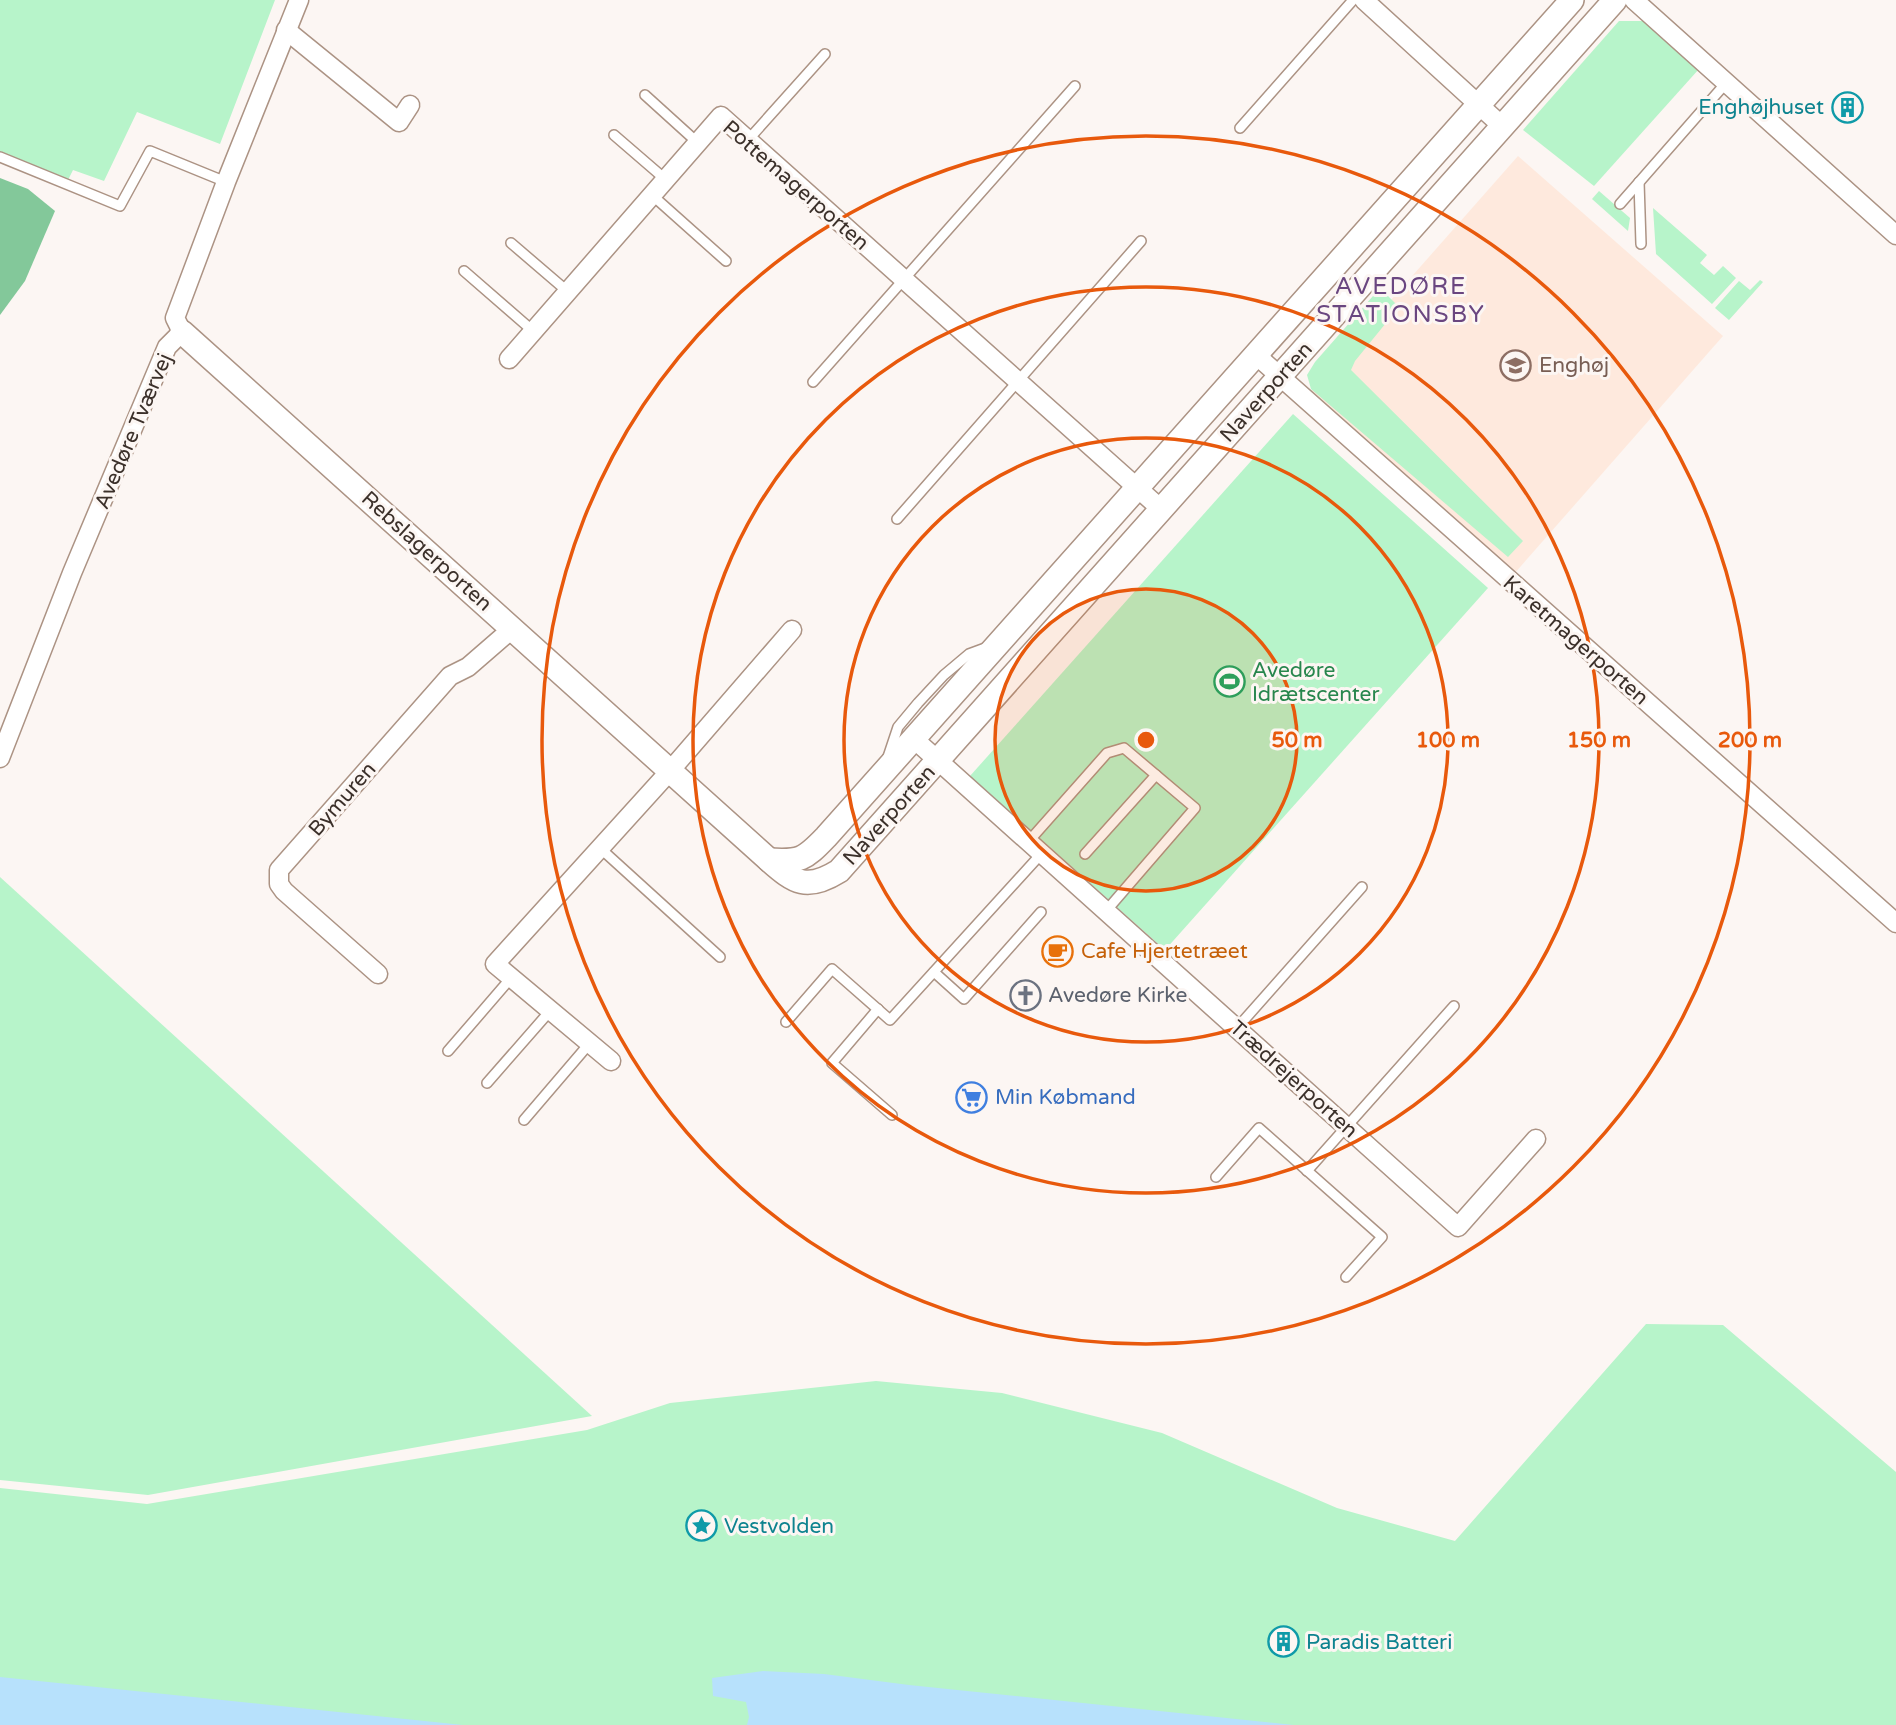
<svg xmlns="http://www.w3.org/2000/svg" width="1896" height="1725" viewBox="0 0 1896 1725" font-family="'Varela Round',sans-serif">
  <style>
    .built { fill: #fee9dd }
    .green { fill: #b7f4ca }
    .forest { fill: #83c89a }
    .water { fill: #b7e1fc }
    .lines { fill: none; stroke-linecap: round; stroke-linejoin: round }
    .service-casing { stroke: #ac9384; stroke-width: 12 }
    .minor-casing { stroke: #ac9384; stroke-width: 21 }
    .tertiary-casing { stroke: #ac9384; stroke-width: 26 }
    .service { stroke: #fff; stroke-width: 9 }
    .minor { stroke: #fff; stroke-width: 18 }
    .tertiary { stroke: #fff; stroke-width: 23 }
    .ring { fill: none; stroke: #e8590c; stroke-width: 3.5 }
    .labels { text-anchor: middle; stroke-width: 6; stroke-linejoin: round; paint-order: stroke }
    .culture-label { font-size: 21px; fill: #0d838f; stroke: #fcf6f3; text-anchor: start }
    .street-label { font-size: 21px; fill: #3b302a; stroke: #fcf6f3 }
    .education-label { font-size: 21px; fill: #785e54; stroke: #fcf6f3; text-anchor: start }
    .leisure-label { font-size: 21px; fill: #27864d; stroke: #fcf6f3; text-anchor: start }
    .food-label { font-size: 21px; fill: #c56008; stroke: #fcf6f3; text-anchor: start }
    .worship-label { font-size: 21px; fill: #5b616d; stroke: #fcf6f3; text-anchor: start }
    .shop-label { font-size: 21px; fill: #366cbe; stroke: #fcf6f3; text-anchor: start }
    .quarter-label { font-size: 24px; letter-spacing: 2px; fill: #6a4680; stroke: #fcf6f3 }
    .centre { fill: #e8590c; stroke: #fcf6f3; stroke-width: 3.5 }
    .ring-label { font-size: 21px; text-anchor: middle; font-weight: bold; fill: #e8590c; stroke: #fcf6f3; stroke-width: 6; stroke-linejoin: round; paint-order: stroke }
  </style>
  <rect width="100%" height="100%" fill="#fcf6f3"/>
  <path class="built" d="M1518,156L1723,336L1514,574L1309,393Z"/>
  <g class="green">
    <path d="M0,0H275L220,144L137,112L104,181L73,170L67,182L0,153Z"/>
    <path d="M1619,21H1645L1699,69L1594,186L1523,130Z"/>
    <path d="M1599,191L1630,218L1628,231L1592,199Z"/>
    <path d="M1653,208L1707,255L1700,263L1714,275L1723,266L1736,278L1712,304L1656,254Z"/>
    <path d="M1760,280L1763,282L1729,320L1715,308L1739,281L1750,290Z"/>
    <path d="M1380,288L1399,307L1355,361L1351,370L1523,541L1508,557L1311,389L1307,375L1315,362Z"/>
    <path d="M1293,414L1488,588L1165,950L970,776Z"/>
    <path d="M0,877L592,1416L148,1495L0,1480Z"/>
    <path d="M1646,1324L1723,1325L1896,1472V1725H0V1488L147,1504L587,1430L670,1403L876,1381L1002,1393L1162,1433L1337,1508L1455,1541Z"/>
  </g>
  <path class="forest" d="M0,178L28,189L55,211L25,281L0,315Z"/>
  <g class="water">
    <path d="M763,1671L824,1674L909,1685L1294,1725H747L749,1717L746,1702L713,1696L712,1678Z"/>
    <path d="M0,1677L463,1725H0Z"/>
  </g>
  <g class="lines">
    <defs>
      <g id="service">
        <path d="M645,95L698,143"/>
        <path d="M1240,128L1353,0"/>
        <path d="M614,135L665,179"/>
        <path d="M748,140L825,54"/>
        <path d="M0,157L120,206L150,151L226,182"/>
        <path d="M1639,182L1641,244"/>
        <path d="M652,195L726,261"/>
        <path d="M1620,204L1726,83"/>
        <path d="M511,243L567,291"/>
        <path d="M464,271L533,331"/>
        <path d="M813,382L1075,86"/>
        <path d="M897,519L1141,241"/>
        <path d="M888,757L898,727L918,703L944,675L969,654L988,647"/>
        <path d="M1029,841L1107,753L1124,748L1195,808L1106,911"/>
        <path d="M600,848L720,957"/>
        <path d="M1085,854L1156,775"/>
        <path d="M934,972L964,999L1041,912"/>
        <path d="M878,1009L832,1063L892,1115"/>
        <path d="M786,1022L832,969L890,1020L1042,853"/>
        <path d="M1237,1028L1362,887"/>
        <path d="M448,1051L511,978"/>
        <path d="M487,1083L550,1011"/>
        <path d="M524,1120L589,1044"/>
        <path d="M1307,1171L1454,1006"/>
        <path d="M1216,1177L1259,1128L1382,1237L1346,1277"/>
      </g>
      <g id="minor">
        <path d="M1364,0L1502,126"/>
        <path d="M1634,0L1896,235"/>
        <path d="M286,30L399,122L410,105"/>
        <path d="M1256,355L1896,923"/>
        <path d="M509,359L721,116L1161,509"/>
        <path d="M914,739L1458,1227L1536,1139"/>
        <path d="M0,758L72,573L167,347L182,332L175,318L226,182L299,0"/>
        <path d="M378,974L284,891L279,884V870L450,676L468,667L513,628"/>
        <path d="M611,1061L495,964L669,772L792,630"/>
      </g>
      <g id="tertiary">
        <path d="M182,332L769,860C795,883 807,891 839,871L1615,0"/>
        <path d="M769,860C800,862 804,860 826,837L1572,0"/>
      </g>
    </defs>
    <use href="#service" class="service-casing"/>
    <use href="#minor" class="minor-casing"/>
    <use href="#tertiary" class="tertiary-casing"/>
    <use href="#service" class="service"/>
    <use href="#minor" class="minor"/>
    <use href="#tertiary" class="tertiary"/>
  </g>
  <circle cx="1146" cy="740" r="151" fill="#e8590c" fill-opacity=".12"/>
  <g class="ring">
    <circle cx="1146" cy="740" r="151"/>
    <circle cx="1146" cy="740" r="302"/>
    <circle cx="1146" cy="740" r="453"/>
    <circle cx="1146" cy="740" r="604"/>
  </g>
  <defs>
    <symbol id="building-ring" viewBox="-11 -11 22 22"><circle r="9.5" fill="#fcf6f3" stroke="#0f9aa8" stroke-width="1.5"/><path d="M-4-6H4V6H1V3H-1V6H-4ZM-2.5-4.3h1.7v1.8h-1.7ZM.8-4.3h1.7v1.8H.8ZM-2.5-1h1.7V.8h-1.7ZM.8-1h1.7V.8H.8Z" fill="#0f9aa8"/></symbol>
    <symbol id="school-ring" viewBox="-11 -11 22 22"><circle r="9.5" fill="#fcf6f3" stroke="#8d6e63" stroke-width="1.5"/><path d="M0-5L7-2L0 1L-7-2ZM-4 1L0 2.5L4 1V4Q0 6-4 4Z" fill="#8d6e63"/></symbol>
    <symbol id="stadium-ring" viewBox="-11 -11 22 22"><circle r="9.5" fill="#fcf6f3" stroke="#2e9e5b" stroke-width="1.5"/><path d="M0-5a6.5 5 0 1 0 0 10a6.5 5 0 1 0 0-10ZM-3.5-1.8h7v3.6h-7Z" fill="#2e9e5b"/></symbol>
    <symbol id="cafe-ring" viewBox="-11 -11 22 22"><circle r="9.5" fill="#fcf6f3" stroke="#e8710a" stroke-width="1.5"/><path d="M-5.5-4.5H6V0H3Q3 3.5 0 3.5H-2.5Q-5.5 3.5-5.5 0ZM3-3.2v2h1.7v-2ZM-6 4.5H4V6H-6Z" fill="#e8710a"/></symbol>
    <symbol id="church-ring" viewBox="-11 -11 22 22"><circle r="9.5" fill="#fcf6f3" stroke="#6b7280" stroke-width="1.5"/><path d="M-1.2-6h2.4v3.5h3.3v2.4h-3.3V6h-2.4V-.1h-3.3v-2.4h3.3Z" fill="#6b7280"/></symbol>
    <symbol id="supermarket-ring" viewBox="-11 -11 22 22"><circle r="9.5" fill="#fcf6f3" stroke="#3f7fe0" stroke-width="1.5"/><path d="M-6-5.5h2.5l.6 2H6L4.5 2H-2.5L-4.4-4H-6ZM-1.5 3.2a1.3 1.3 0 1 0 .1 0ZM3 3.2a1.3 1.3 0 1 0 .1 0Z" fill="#3f7fe0"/></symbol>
    <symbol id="sight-ring" viewBox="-11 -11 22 22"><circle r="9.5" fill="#fcf6f3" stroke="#0f9aa8" stroke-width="1.5"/><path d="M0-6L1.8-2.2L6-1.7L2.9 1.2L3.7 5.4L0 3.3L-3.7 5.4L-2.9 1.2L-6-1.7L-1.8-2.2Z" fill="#0f9aa8"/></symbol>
  </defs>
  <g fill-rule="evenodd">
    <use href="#building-ring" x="1830" y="90" width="35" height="35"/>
    <use href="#school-ring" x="1498" y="348" width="35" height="35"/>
    <use href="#stadium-ring" x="1212" y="664" width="35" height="35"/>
    <use href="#cafe-ring" x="1040" y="934" width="35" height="35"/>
    <use href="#church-ring" x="1008" y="978" width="35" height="35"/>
    <use href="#supermarket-ring" x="954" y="1080" width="35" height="35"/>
    <use href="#sight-ring" x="684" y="1508" width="35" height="35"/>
    <use href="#building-ring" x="1266" y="1624" width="35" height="35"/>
  </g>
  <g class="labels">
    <g class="culture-label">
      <text x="1824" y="114" text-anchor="end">Enghøjhuset</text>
      <text x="724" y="1533">Vestvolden</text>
      <text x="1306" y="1649">Paradis Batteri</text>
    </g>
    <g class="street-label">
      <text transform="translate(796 185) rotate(41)" y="7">Pottemagerporten</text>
      <text transform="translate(1266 392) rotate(-48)" y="7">Naverporten</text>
      <text transform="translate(133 431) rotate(-67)" y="7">Avedøre Tværvej</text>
      <text transform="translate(427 551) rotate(42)" y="7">Rebslagerporten</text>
      <text transform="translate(1576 640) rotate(41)" y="7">Karetmagerporten</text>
      <text transform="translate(342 799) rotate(-49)" y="7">Bymuren</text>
      <text transform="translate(889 815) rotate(-48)" y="7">Naverporten</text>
      <text transform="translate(1294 1079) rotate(42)" y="7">Trædrejerporten</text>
    </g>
    <g class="education-label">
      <text x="1539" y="372">Enghøj</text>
    </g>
    <g class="leisure-label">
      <text x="1252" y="677">Avedøre<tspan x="1252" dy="24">Idrætscenter</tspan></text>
    </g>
    <g class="food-label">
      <text x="1081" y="958">Cafe Hjertetræet</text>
    </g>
    <g class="worship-label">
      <text x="1048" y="1002">Avedøre Kirke</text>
    </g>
    <g class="shop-label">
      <text x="995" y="1104">Min Købmand</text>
    </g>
    <g class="quarter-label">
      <text x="1401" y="294">AVEDØRE<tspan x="1401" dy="28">STATIONSBY</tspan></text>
    </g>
  </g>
  <circle cx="1146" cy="740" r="10" class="centre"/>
  <g class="ring-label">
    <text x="1297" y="747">50 m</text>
    <text x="1448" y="747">100 m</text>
    <text x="1599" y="747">150 m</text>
    <text x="1750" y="747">200 m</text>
  </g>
</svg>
